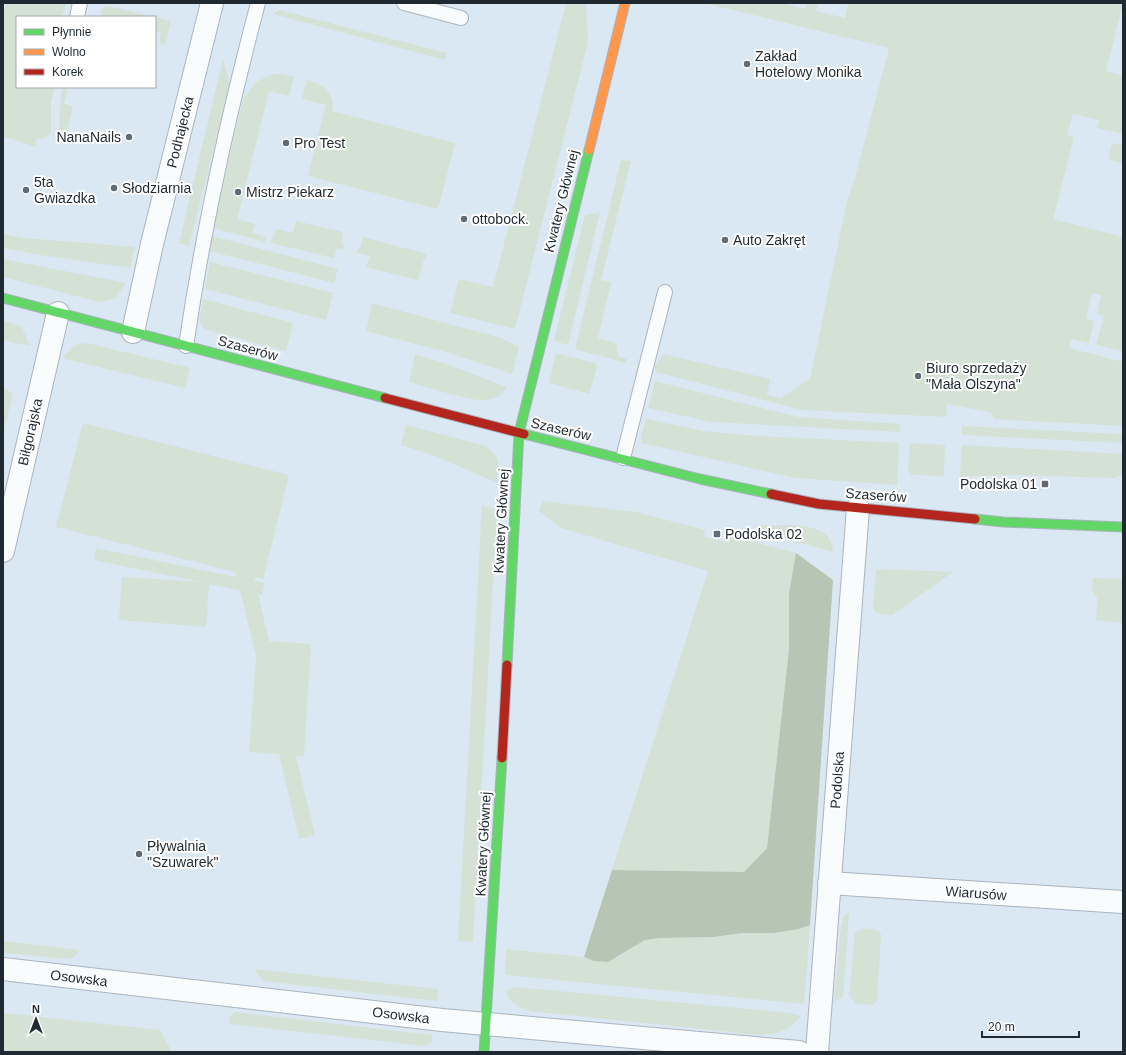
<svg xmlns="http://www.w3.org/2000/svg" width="1126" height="1055" viewBox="0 0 1126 1055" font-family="Arial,sans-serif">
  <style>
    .green { fill: #d4e1d5 }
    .forest { fill: #b7c5b4 }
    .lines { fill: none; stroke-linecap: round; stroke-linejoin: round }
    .lane-casing { stroke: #aab4be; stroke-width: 16 }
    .street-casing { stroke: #aab4be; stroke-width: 24 }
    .fast-casing { stroke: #aab4be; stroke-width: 11 }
    .slow-casing { stroke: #aab4be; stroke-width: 11 }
    .jam-casing { stroke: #aab4be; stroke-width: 11 }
    .lane { stroke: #f9fcfd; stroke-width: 14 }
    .street { stroke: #f9fcfd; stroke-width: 22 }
    .fast { stroke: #63d668; stroke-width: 9 }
    .slow { stroke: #ff974d; stroke-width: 9 }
    .jam { stroke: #b3261e; stroke-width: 9 }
    .poi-dot { fill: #606c75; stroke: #fff; stroke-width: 1.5 }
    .labels { text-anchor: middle; stroke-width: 4; stroke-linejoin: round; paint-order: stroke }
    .poi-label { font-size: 14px; fill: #1f2931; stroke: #fff; text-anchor: start }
    .street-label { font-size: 14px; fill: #1f2931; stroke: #fff }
  </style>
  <rect width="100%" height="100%" fill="#dae8f4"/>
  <g class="green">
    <path d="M6,3H66L62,17H17V87H55L51,102V132L46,138L37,139L35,147L3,136V15Z"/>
    <path d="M566,3H586L588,42L515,329L450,313L459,279L493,287Z"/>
    <path d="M704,3H781L805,9L807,3H818L816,11L845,18L848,3H1123L1106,71L1123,76V134L1097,128L1099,120L1073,114L1067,135L1074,137L1053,219L1123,237V351L1096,345L1104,316L1097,314L1101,295L1092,293L1086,318L1094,321L1089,343L1071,339L1069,348L1123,362V426L994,419L990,412L947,404L946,417L802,410L656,372L655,366L663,354L770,379L767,395L781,398L810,379L847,201L855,178L889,48Z"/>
    <path d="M108,6L171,21L165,45L159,43L161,33L155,31V17H100L102,9Z"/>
    <path d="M279,10L447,53L445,60L273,14Z"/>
    <path d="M223,59L230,85L189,246L179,243Z"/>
    <path d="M273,74H281L294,77L289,96L269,91L237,219L255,224L252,233L266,237L265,242L213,228L243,99L256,82Z"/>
    <path d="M307,80C323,84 336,94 332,111L455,143L438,209L308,176L325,107L327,105L302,99Z"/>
    <path d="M63,87H68L64,104L73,106L64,144L59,141L60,102Z"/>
    <path d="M1112,143L1123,145V163L1108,159Z"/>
    <path d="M621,160L631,161L601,280L611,282L598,338L616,343L618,356L627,359L626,363L575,349Z"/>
    <path d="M600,212L568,345L554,341L585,215Z"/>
    <path d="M296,221L343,232L341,243L344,244L343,250L337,248L334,258L271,243L276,229L293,233Z"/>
    <path d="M3,234L24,238L135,247L130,268L40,255L3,248Z"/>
    <path d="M212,236L338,269L334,283L210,251Z"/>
    <path d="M363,237L427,254L426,259H424L418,280L366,267L370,256L357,253L358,247L360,248Z"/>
    <path d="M3,259L126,283L114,299L99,302L3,277Z"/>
    <path d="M210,262L333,293L326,320L205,289Z"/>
    <path d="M203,299L293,323L286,351L204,329L199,321Z"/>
    <path d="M372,303L501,338L519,347L512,374L446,352L366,331Z"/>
    <path d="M3,320L22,327L30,346L3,340Z"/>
    <path d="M87,343L190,368L185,388L62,358L75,345Z"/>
    <path d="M556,353L595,363L597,367L589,394L549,383Z"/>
    <path d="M415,354L447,364L507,387C503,395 493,400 484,400C469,401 427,387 409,382Z"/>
    <path d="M655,381L798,417L900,424V432L711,422L648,408Z"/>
    <path d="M3,387L13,394L3,433Z"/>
    <path d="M646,419L704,431L743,435L899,443L897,485L795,478L642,443L641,438Z"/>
    <path d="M83,423L289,475L263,579L254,577L255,581L265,583L262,595L258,594L269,641L311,644L304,756H296L315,835L299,839L279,754L249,752L256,656L240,590L209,584L206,627L119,620L122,577L201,582L94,560L96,548L236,577V572L56,527Z"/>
    <path d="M406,425L486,446L496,456L498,461V483L432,455L401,445Z"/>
    <path d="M962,426L1123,434V443L962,435Z"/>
    <path d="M910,443L945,445L944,476L912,475L908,470Z"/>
    <path d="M962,445L1123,454V474L1115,478L1013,475L960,477Z"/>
    <path d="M542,501L636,512L705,530L704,537L729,543L730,536L796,553L789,593V649L767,848L744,872L612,870L708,571L561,528L539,511Z"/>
    <path d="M482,506L497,510L473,942L458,941Z"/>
    <path d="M789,525C808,527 832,527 833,552L790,540L752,526Z"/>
    <path d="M876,569L953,572L892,615L876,613L873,608Z"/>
    <path d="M1093,578L1123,579V623L1096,620C1097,608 1101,599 1092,591Z"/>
    <path d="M849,911L843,997L834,1002L841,927L844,916Z"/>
    <path d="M810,925L804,1004L505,975L506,949L584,957L594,961L618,957L645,940L660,938L714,937L742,933H774L799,929Z"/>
    <path d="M864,928L877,930L881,934L877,1001L873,1005L856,1004L849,996L855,932Z"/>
    <path d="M3,941L80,950L74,957L67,959L3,953Z"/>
    <path d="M254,969L438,989L437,1001L263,981Z"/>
    <path d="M516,987L791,1013L801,1016C789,1031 778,1034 759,1035L529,1011C517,1007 510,1003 506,991Z"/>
    <path d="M235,1012L432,1035V1042L425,1046L229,1024L230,1017Z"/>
    <path d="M3,1013L160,1030L172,1052H3Z"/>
  </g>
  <path class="forest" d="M796,553L833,580L810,925L799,929L774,933H742L714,937L660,938L645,940L608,962L594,961L584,957L612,870L744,872L767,848L789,649V593Z"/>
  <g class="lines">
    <defs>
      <g id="lane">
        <path d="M404,3L461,18"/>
        <path d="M77,17L80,3"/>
        <path d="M186,346C203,230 228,116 258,3"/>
        <path d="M623,458L665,292"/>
      </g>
      <g id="street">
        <path d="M133,332L152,244L212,3"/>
        <path d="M3,551L58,313"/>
        <path d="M829,883L1123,902"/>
        <path d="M3,969L442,1020L799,1052"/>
        <path d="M817,1052L858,508"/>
      </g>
      <g id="fast">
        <path d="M3,298L385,398"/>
        <path d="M524,434L700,479L771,494"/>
        <path d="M975,519L1003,522L1123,527"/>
        <path d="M507,665L519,433L589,150"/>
        <path d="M484,1052L502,758"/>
      </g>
      <path id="slow" d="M589,150L625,3"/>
      <g id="jam">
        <path d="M385,398L524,434"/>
        <path d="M771,494L819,504L975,519"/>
        <path d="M502,758L507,665"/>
      </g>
    </defs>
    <use href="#lane" class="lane-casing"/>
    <use href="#street" class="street-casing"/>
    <use href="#fast" class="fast-casing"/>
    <use href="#slow" class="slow-casing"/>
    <use href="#jam" class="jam-casing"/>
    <use href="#lane" class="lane"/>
    <use href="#street" class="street"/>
    <use href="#fast" class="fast"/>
    <use href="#slow" class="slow"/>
    <use href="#jam" class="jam"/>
  </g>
  <g class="poi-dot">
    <circle cx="747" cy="64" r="4"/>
    <circle cx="129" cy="137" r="4"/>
    <circle cx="286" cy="143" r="4"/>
    <circle cx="114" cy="188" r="4"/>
    <circle cx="26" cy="190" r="4"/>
    <circle cx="238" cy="192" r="4"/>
    <circle cx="464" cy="219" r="4"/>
    <circle cx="725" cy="240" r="4"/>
    <circle cx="918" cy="376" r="4"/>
    <rect x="1041" y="480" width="8" height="8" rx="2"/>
    <rect x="713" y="530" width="8" height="8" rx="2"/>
    <circle cx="139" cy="854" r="4"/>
  </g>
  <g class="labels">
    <g class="poi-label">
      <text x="755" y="61">Zakład<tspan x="755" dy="16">Hotelowy Monika</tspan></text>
      <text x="121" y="142" text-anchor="end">NanaNails</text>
      <text x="294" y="148">Pro Test</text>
      <text x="34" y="187">5ta<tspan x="34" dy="16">Gwiazdka</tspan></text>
      <text x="122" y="193">Słodziarnia</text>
      <text x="246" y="197">Mistrz Piekarz</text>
      <text x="472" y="224">ottobock.</text>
      <text x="733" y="245">Auto Zakręt</text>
      <text x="926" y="373">Biuro sprzedaży<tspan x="926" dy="16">"Mała Olszyna"</tspan></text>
      <text x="1037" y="489" text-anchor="end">Podolska 01</text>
      <text x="725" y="539">Podolska 02</text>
      <text x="147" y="851">Pływalnia<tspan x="147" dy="16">"Szuwarek"</tspan></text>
    </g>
    <g class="street-label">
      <text transform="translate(180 132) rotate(-76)" y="5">Podhajecka</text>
      <text transform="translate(561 201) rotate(-76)" y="5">Kwatery Głównej</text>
      <text transform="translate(248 348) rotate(15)" y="5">Szaserów</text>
      <text transform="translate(561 429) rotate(13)" y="5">Szaserów</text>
      <text transform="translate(30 432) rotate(-77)" y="5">Biłgorajska</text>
      <text transform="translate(876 495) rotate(4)" y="5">Szaserów</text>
      <text transform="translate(501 521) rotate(-87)" y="5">Kwatery Głównej</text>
      <text transform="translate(837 780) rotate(-86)" y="5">Podolska</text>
      <text transform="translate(483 844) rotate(-87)" y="5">Kwatery Głównej</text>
      <text transform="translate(976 893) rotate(4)" y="5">Wiarusów</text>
      <text transform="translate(79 978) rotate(7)" y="5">Osowska</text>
      <text transform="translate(401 1015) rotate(7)" y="5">Osowska</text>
    </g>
  </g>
  <rect width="1126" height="1055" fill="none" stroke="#1f2931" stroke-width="8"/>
  <rect x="16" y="16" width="140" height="72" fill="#ffffff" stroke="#a5a9ad"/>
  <rect x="24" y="29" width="20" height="6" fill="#63d668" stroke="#a5a9ad"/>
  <text x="52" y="36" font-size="12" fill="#1f2931">Płynnie</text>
  <rect x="24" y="49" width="20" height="6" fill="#ff974d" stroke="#a5a9ad"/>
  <text x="52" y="56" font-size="12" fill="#1f2931">Wolno</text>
  <rect x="24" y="69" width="20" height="6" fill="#b3261e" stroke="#a5a9ad"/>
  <text x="52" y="76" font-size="12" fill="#1f2931">Korek</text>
  <g transform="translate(36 1019)" stroke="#ffffff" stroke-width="3" paint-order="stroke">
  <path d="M0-3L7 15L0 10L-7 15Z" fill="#1f2931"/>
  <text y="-6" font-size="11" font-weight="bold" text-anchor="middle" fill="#1f2931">N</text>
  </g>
  <path d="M982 1031v6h97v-6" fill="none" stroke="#1f2931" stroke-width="2"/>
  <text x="988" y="1031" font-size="12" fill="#1f2931" stroke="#ffffff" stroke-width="3" paint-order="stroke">20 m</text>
</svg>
